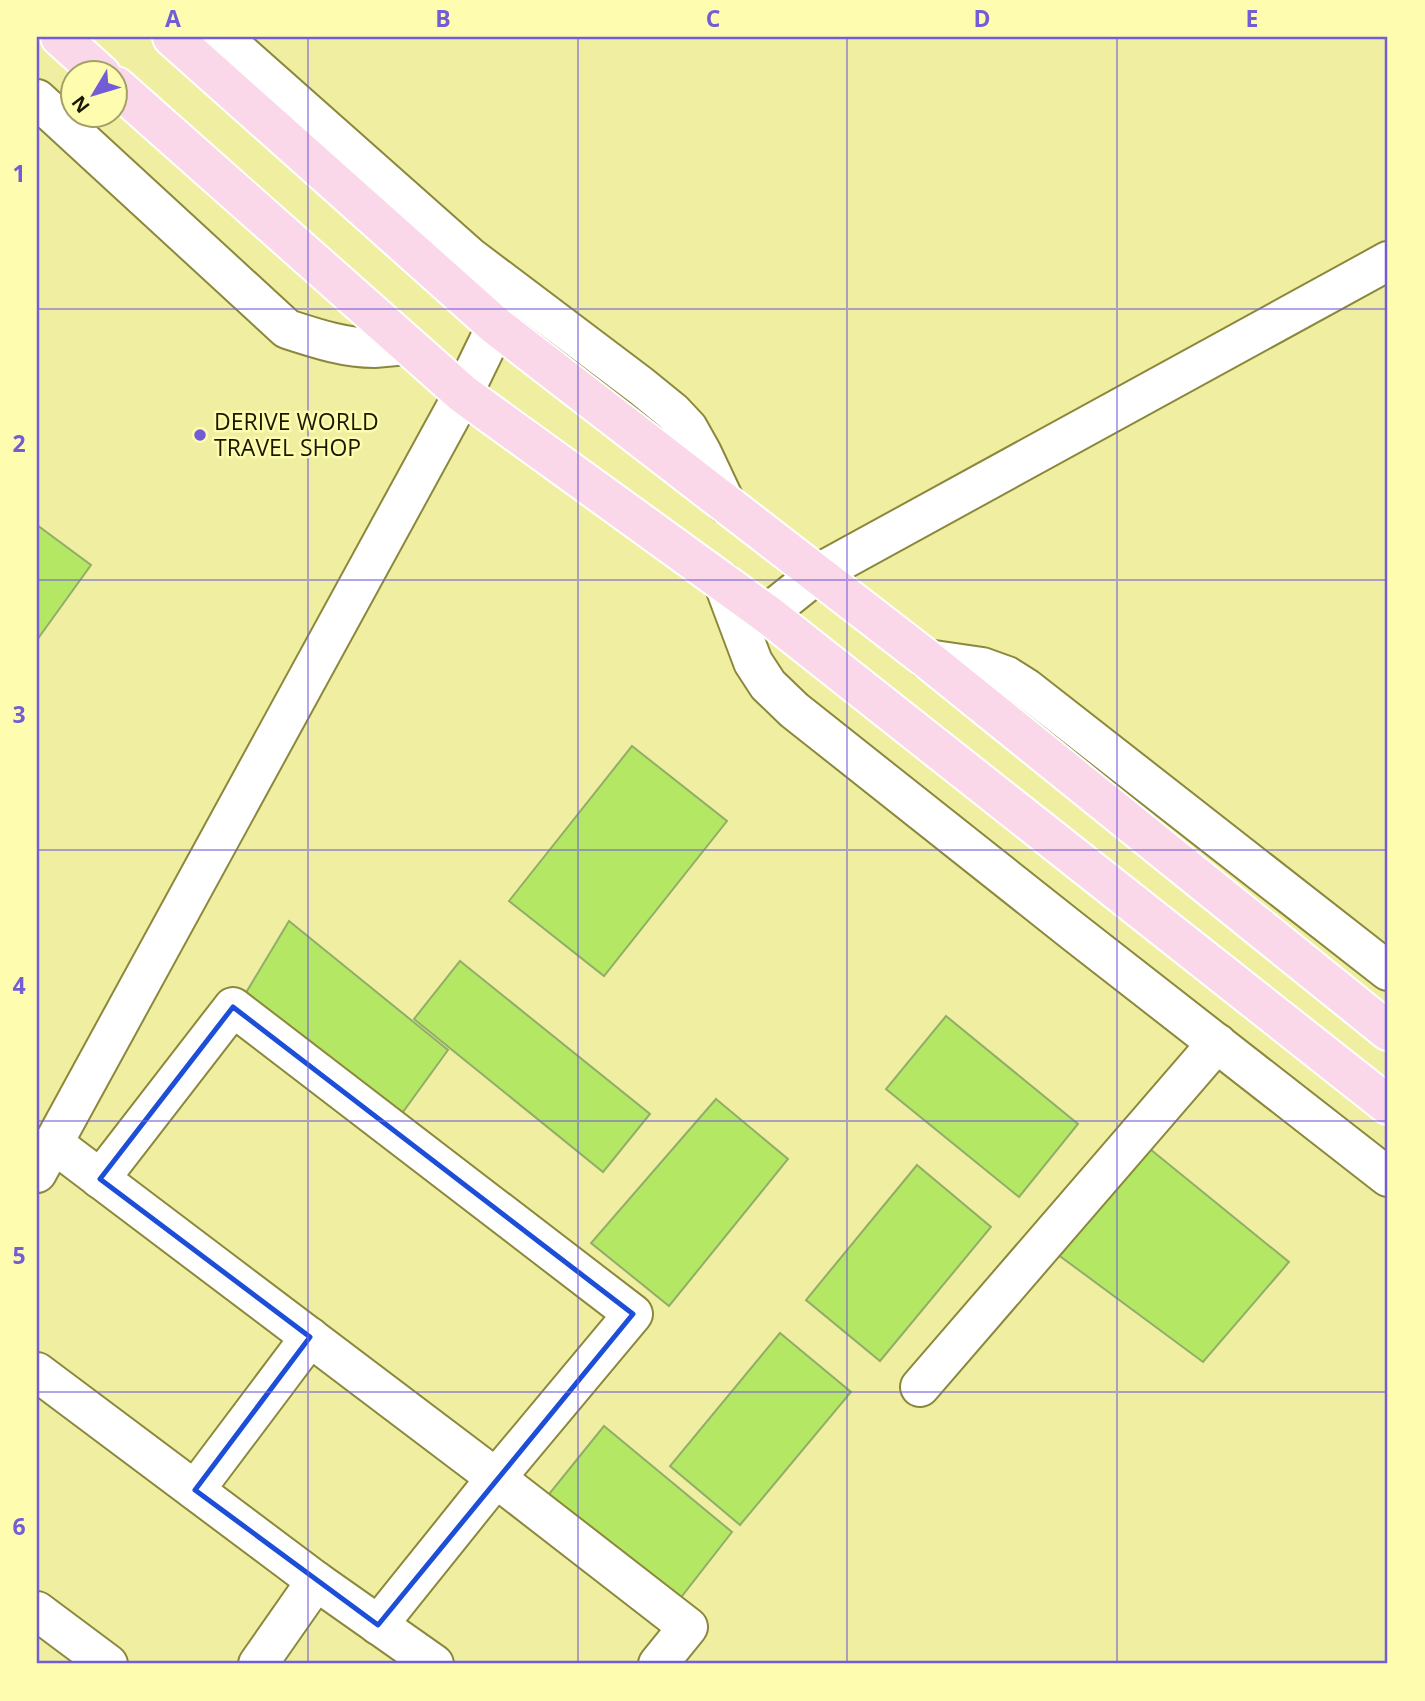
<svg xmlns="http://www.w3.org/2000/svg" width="1425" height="1701" viewBox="0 0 1425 1701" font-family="'Open Sans',sans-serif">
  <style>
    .building { fill: #b4e763; stroke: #91ad69; stroke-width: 2 }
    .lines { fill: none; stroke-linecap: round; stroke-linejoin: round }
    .minor-casing { stroke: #8b883c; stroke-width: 42 }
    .major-casing { stroke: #fff; stroke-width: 42 }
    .minor { stroke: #fff; stroke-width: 38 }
    .major { stroke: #fad7e9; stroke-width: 38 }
    .marked { fill: none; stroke: #1d4ed8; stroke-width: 5; stroke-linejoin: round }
    .grid { fill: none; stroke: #735dd7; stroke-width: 2; stroke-opacity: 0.55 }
    .poi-dot { fill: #735dd7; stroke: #fefcae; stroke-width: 2.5 }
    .labels { text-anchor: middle; stroke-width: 5; stroke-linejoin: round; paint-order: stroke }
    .poi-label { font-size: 23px; fill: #1a1900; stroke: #fefcae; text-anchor: start }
    .neatline { fill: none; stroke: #735dd7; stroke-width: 2.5 }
    .grid-label { font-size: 23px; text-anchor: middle; font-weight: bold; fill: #735dd7 }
  </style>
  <rect width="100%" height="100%" fill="#f0efa1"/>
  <g class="building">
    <path d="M37,525L91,565L37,640Z"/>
    <path d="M632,746L727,821L604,976L509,901Z"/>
    <path d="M289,921L448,1050L400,1116L241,1001Z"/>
    <path d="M460,961L650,1114L603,1172L414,1019Z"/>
    <path d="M946,1016L1078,1124L1019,1197L886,1089Z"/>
    <path d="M716,1099L788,1159L669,1306L591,1243Z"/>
    <path d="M1150,1149L1289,1262L1203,1362L1053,1251Z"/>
    <path d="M917,1165L991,1227L880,1361L806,1300Z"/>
    <path d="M780,1333L851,1392L740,1525L670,1466Z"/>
    <path d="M604,1426L732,1532L675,1605L545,1499Z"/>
  </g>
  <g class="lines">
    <defs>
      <g id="minor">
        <path d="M222,37L470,257L641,386L673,412L688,428L702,453L726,504"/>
        <path d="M37,99L287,329C315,338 344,348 374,348C385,347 396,346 407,345"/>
        <path d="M723,582L753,662L768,685L794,710L1074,932L1388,1177"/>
        <path d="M767,614L817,574L1388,261"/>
        <path d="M927,659L982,667L1007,676L1026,688L1388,971"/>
        <path d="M53,1143L496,1478L378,1625"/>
        <path d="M37,1173L463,394L496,326"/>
        <path d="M100,1179L233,1007L633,1314L496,1478L688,1627L658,1664"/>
        <path d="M37,1372L316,1581"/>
        <path d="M920,1387L1217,1043"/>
        <path d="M195,1490L310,1337"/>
        <path d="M37,1611L108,1664"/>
        <path d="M258,1664L316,1581L434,1664"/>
      </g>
      <g id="major">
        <path d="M60,37L101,74"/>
        <path d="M172,37L496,326L927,659L1388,1031"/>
        <path d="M116,86L463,394L767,614L1388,1105"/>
      </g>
    </defs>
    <use href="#minor" class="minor-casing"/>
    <use href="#major" class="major-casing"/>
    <use href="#minor" class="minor"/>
    <use href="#major" class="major"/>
  </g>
  <path class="marked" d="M233,1007L633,1314L378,1625L195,1490L310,1337L100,1179Z"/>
  <path class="grid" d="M308,37V1664M578,37V1664M847,37V1664M1117,37V1664M37,309H1388M37,580H1388M37,850H1388M37,1121H1388M37,1392H1388"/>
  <circle class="poi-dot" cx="200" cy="435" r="7"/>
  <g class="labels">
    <g class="poi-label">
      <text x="214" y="430">DERIVE WORLD<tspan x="214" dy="26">TRAVEL SHOP</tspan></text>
    </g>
  </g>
  <rect width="1425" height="1701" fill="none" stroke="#fefcae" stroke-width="77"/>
  <g transform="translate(94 94) rotate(232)"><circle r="33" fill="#fefcae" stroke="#a3a168" stroke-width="2"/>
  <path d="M0-5L12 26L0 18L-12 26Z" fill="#735dd7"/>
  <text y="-10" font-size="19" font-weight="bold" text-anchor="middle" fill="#1a1900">N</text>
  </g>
  <rect x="38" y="38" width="1348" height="1624" class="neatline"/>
  <g class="grid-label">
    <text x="173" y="27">A</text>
    <text x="443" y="27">B</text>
    <text x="713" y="27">C</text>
    <text x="982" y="27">D</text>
    <text x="1252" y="27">E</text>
    <text x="19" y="182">1</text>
    <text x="19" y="452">2</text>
    <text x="19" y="723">3</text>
    <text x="19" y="994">4</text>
    <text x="19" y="1264">5</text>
    <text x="19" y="1535">6</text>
  </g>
</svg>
